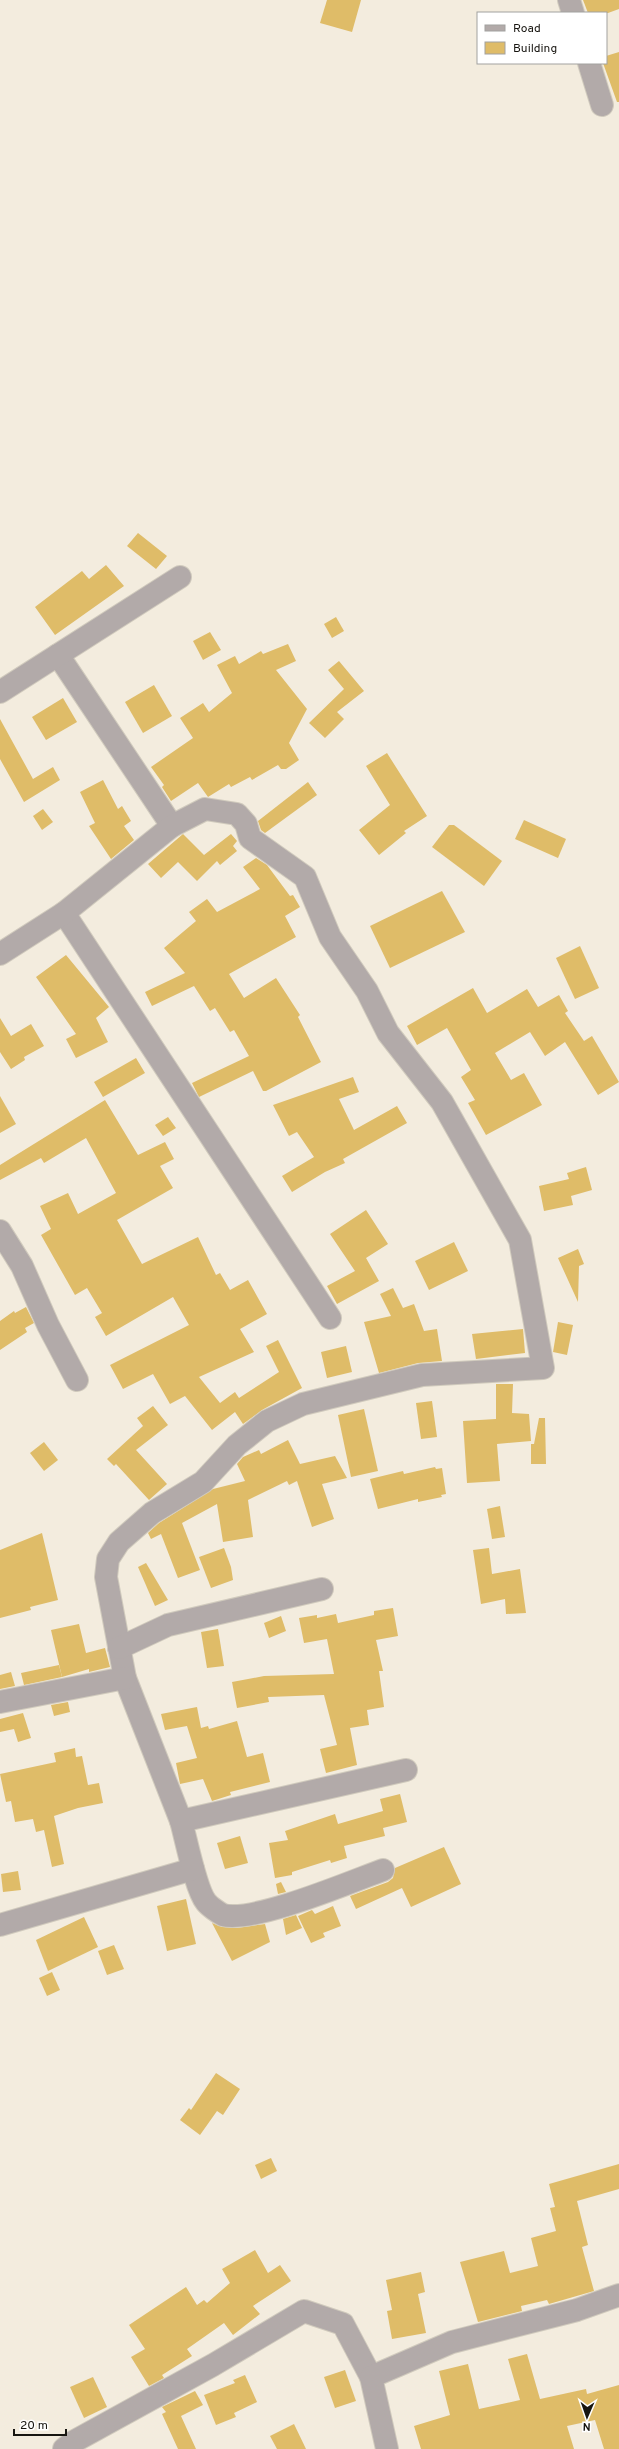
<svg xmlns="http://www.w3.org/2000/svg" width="619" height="2449" viewBox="0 0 619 2449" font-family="Overpass,sans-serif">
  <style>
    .building { fill: #dfbc68 }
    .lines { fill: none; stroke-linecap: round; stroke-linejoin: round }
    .minor-casing { stroke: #d0cabd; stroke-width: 24 }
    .minor { stroke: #b2aaa9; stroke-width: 22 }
  </style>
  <rect width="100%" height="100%" fill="#f3ecde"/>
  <g class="building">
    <path d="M327,0H361L352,32L320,23Z"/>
    <path d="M583,0H619V9L608,13H588Z"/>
    <path d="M619,52V102H617L603,63H606V56Z"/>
    <path d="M138,533L167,556L156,569L127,546Z"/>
    <path d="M106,565L124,586L55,635L35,607L82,571L89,579Z"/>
    <path d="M336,617L344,631L332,638L324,624Z"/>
    <path d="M210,632L221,650L203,660L193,641Z"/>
    <path d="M288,644L296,661L276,670L307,709L289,743L299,760L286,769H281L278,765L252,780L250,777L231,787L229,784L208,797L198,783L171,801L162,787L164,785L151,767L193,738L180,718L203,703L209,712L232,693L217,665L235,656L239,664L261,651L263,654Z"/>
    <path d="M339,661L364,691L337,712L344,719L325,738L309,723L344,689L328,670Z"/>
    <path d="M154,685L172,716L143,733L125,702Z"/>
    <path d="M63,698L77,722L46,740L32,717Z"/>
    <path d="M0,719L33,779L53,767L60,780L24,802L0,759Z"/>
    <path d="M387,753L427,816L404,831L406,833L379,855L359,830L390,805L366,766Z"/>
    <path d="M103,780L118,809L122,806L131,821L124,826L134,840L111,859L89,826L95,823L80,792Z"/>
    <path d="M308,782L317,795L265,833L261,830L258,821Z"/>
    <path d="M43,809L53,822L42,830L33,816Z"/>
    <path d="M524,820L566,839L558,858L515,839Z"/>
    <path d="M449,825H454L502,861L484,886L432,847Z"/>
    <path d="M183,834L204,855L231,834L237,841L233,846L237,851L220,865L217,861L197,881L178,862L161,878L148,864Z"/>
    <path d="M256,858L267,865L290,896L293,895L300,907L285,916L296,937L229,974L244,998L276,978L300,1015L298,1017L321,1062L266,1091H263L253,1071L199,1097L192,1083L249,1056L234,1030L230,1032L215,1008L210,1011L194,986L152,1006L145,992L185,973L164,948L196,921L189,912L207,899L217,912L260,889L243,867Z"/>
    <path d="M442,891L465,932L390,968L370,926Z"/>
    <path d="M580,946L599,988L575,999L556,958Z"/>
    <path d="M66,955L109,1007L96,1018L108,1042L76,1058L66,1039L76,1034L36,977Z"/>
    <path d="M473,988L487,1013L527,989L538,1007L559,995L568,1011L565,1013L584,1041L592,1036L619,1082L598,1095L565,1042L545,1056L530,1032L495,1053L511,1080L524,1073L542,1105L486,1135L468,1103L475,1100L461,1077L471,1070L447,1028L417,1045L407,1026Z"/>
    <path d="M0,1018L11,1036L31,1024L44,1046L24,1057L25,1060L11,1069L0,1052Z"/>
    <path d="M136,1058L145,1073L103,1097L94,1082Z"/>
    <path d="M353,1077L359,1092L339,1099L354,1130L397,1106L407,1123L343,1159L345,1163L325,1172L292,1192L282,1176L314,1157L297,1132L289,1136L273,1105Z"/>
    <path d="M0,1096L16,1124L0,1133Z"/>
    <path d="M105,1100L138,1155L165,1142L174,1159L160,1166L173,1188L117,1220L142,1264L198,1237L216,1275L220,1273L230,1290L248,1280L267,1314L240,1329L254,1352L199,1377L220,1403L235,1392L239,1398L279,1372L266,1346L278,1340L302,1388L262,1410L243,1424L235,1412L212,1430L185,1396L170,1404L153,1374L123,1389L110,1365L189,1325L173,1297L106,1336L95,1317L102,1313L87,1288L75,1295L41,1235L51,1229L40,1206L68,1193L78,1214L116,1193L86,1138L44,1163L41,1158L0,1180V1165Z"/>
    <path d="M168,1117L176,1128L163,1136L155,1125Z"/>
    <path d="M586,1167L592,1190L571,1196L573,1205L544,1211L539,1186L569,1179L567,1173Z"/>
    <path d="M366,1210L388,1244L366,1258L379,1281L337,1304L327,1286L355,1271L330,1234Z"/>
    <path d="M454,1242L468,1271L429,1290L415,1261Z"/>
    <path d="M578,1249L584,1264L579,1266L578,1302L558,1258Z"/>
    <path d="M393,1288L403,1308L414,1304L424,1331L437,1329L442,1361L418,1363L379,1373L364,1322L391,1316L380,1294Z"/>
    <path d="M26,1307L34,1323L25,1328L27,1332L0,1350V1321L14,1311L15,1313Z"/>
    <path d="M558,1322L573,1325L567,1355L553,1352Z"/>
    <path d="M523,1329L525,1353L476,1359L472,1334Z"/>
    <path d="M346,1346L352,1372L327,1378L321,1352Z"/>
    <path d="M496,1384H513L512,1413L529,1414L531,1441L497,1444L500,1481L467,1483L463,1421L496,1419Z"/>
    <path d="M432,1401L437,1437L421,1439L416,1403Z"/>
    <path d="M153,1406L168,1425L136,1450L167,1484L149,1500L116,1464L114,1466L107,1459L143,1426L137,1418Z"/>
    <path d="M364,1409L378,1471L351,1477L338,1415Z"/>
    <path d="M539,1418H545L546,1464H531V1444H534Z"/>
    <path d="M288,1440L300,1464L335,1456L347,1478L322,1484L334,1519L312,1527L297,1481L289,1485L287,1481L248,1500L253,1537L223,1542L217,1504L182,1523L200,1570L178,1578L161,1534L151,1539L148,1533L159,1523L213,1489L245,1481L237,1464L243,1457L259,1450L261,1454Z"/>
    <path d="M44,1442L58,1460L44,1471L30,1453Z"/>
    <path d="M435,1467L436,1469L442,1468L446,1494L441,1495L442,1497L418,1502V1499L378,1509L370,1479L403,1471L404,1474Z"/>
    <path d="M500,1506L505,1537L492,1539L487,1509Z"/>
    <path d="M42,1533L58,1600L30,1607L31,1610L0,1618V1550Z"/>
    <path d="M224,1548L231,1567L233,1580L211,1588L199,1557Z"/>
    <path d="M489,1548L492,1574L520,1569L526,1613L506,1614L505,1599L481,1604L473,1550Z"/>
    <path d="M146,1563L168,1600L155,1606L138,1567Z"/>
    <path d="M393,1608L398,1636L376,1640L383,1671H379L384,1707L367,1710L369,1725L350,1728L357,1765L326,1773L320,1749L337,1745L324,1695L268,1697L269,1702L237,1708L232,1682L264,1676L334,1674L327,1639L304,1643L299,1618L317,1615V1618L336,1614L338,1623L374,1615V1611Z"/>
    <path d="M281,1616L286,1631L269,1638L264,1623Z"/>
    <path d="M79,1624L86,1653L105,1648L110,1667L89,1672V1669L62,1677L51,1630Z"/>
    <path d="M218,1629L224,1666L207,1668L201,1632Z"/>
    <path d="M59,1665L62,1677L24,1685L21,1673Z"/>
    <path d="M11,1672L15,1686L0,1689V1675Z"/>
    <path d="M68,1702L70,1712L54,1716L51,1705Z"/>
    <path d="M197,1707L201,1728L208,1726L209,1729L237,1721L247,1757L263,1753L270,1782L230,1792L231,1795L212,1801L203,1779L180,1784L176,1763L197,1758L187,1726L165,1730L161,1714Z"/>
    <path d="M23,1713L31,1738L18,1742L14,1729L0,1732V1719Z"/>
    <path d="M75,1748L76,1757L82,1756L88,1785L99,1783L103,1803L78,1808L54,1816L64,1864L52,1867L44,1830L36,1832L33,1819L15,1822L11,1801L6,1802L0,1774L56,1762L54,1753Z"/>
    <path d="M400,1794L407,1822L383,1828L385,1836L344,1846L347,1858L331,1863L330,1860L292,1872V1875L275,1878L269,1843L288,1840L285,1831L335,1814L338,1824L383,1811L380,1799Z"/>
    <path d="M240,1836L248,1863L225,1869L217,1843Z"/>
    <path d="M444,1847L461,1884L411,1907L402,1888L356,1909L350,1896L388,1882L393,1878L395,1868Z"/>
    <path d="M18,1871L21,1890L3,1892L1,1874Z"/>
    <path d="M281,1882L286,1892L278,1894L276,1884Z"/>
    <path d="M186,1899L196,1944L167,1951L157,1906Z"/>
    <path d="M333,1906L341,1926L323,1933L325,1937L311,1943L298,1916L312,1910L315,1914Z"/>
    <path d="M296,1915L302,1928L286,1935L283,1919Z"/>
    <path d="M84,1917L98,1947L48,1971L36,1940Z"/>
    <path d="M212,1923L222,1927L237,1928L265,1924L270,1942L232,1961Z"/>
    <path d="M114,1945L124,1969L107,1975L98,1951Z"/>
    <path d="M52,1972L60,1990L47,1996L39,1978Z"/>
    <path d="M216,2073L240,2089L223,2115L217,2111L200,2135L180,2120L189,2108L191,2110Z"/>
    <path d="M271,2158L277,2171L261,2179L255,2165Z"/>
    <path d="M619,2164V2189L577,2201L588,2245L582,2247L594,2291L549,2304L547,2300L521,2306L522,2311L478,2322L460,2262L504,2251L510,2273L538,2266L531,2238L556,2231L550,2208L555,2207L549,2184Z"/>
    <path d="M255,2250L268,2273L280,2265L291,2281L253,2306L260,2314L233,2335L224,2323L187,2349L192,2356L162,2375L164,2378L149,2386L131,2357L145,2349L129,2325L186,2287L197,2305L204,2300L207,2303L230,2283L222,2269Z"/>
    <path d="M421,2272L425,2292L418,2294L426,2333L392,2339L387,2311L392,2310L386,2280Z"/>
    <path d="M527,2354L540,2399L586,2389L587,2394L619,2385V2449H604L595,2420L567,2426L574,2449H421L414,2426L450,2415L439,2371L468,2364L479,2409L520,2400L508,2359Z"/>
    <path d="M345,2370L356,2401L335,2408L324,2377Z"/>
    <path d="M245,2375L257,2402L234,2413L236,2417L216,2425L204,2395L235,2383L233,2380Z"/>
    <path d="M93,2377L107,2407L84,2418L70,2387Z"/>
    <path d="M195,2391L203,2405L181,2416L196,2449H178L162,2414L166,2412L162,2407Z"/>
    <path d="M294,2424L306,2449H277L270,2436Z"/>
  </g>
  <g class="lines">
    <defs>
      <g id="minor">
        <path d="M569,0L573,13"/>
        <path d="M589,63L602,105"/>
        <path d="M58,655L172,826"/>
        <path d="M0,692L180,577"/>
        <path d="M64,913L330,1318"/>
        <path d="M0,954L64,913L172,826L205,809L237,814L246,824L250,838L305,877L330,937L367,991L388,1033L442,1102L520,1240L543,1368L422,1375L303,1404L267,1421L237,1445L203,1482L152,1513L119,1542L108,1559L106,1577L125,1678L181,1821"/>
        <path d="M0,1231L22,1266L48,1325L77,1380"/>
        <path d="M119,1648L168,1625L322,1589"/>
        <path d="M0,1702L125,1678"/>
        <path d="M383,1870C350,1882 254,1923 223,1915C219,1913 209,1906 206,1902C196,1890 186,1839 181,1821L406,1770"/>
        <path d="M0,1925L193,1869"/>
        <path d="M64,2449L73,2442L213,2365L304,2311L343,2324L371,2377"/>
        <path d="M387,2449L371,2377L452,2342L577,2310L619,2295"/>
      </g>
    </defs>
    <use href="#minor" class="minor-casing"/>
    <use href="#minor" class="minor"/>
  </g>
  <rect x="477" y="12" width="130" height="52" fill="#ffffff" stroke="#a2a19f"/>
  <rect x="485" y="25" width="20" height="6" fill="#b2aaa9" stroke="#a2a19f"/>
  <text x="513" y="32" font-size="12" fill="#171510">Road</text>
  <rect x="485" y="42" width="20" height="12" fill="#dfbc68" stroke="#a2a19f"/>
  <text x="513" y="52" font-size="12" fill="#171510">Building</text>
  <g transform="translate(587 2417) rotate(182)" stroke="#ffffff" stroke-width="3" paint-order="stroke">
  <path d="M0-3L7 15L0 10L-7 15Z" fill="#171510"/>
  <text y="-6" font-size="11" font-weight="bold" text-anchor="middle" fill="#171510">N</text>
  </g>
  <path d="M14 2429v6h52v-6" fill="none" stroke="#171510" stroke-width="2"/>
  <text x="20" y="2429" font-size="12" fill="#171510" stroke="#ffffff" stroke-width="3" paint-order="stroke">20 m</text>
</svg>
